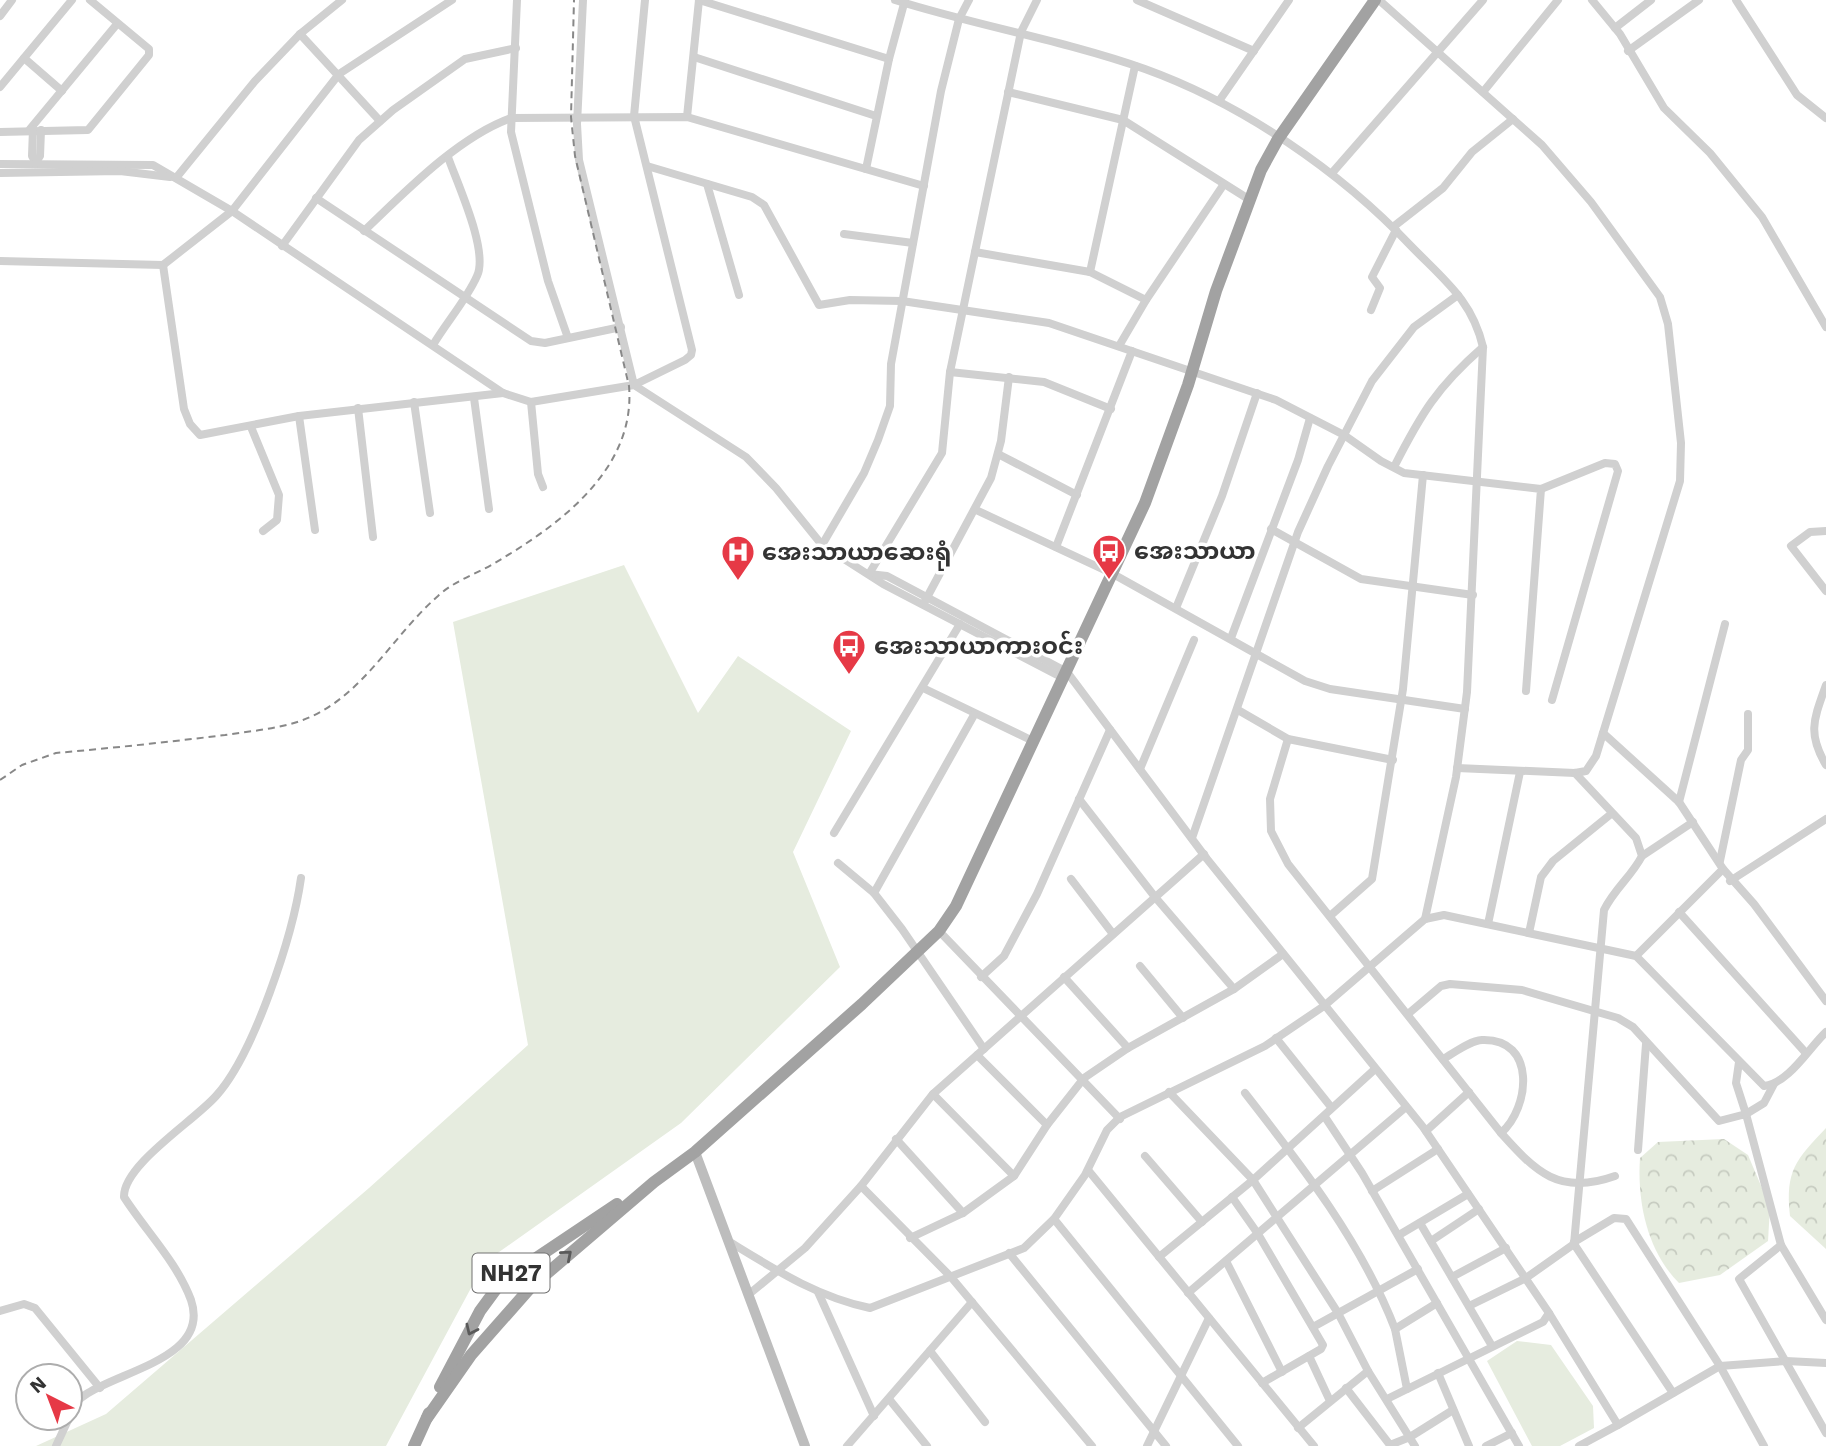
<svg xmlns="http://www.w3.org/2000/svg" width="1826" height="1446" viewBox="0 0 1826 1446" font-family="'Work Sans','Noto Sans Myanmar',sans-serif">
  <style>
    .grass { fill: #e6ecdf }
    .forest { fill: url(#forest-crowns) }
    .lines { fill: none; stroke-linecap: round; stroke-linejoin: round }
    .minor { stroke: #d0d0d0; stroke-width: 8 }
    .secondary { stroke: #bdbdbd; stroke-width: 10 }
    .trunk { stroke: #a2a2a2; stroke-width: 12 }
    .rail { stroke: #888; stroke-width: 2; stroke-dasharray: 7 5; stroke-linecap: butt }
    .oneway { stroke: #5a5a5a }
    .labels { text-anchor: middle; stroke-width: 7; stroke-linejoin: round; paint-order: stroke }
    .shield { fill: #fff; stroke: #707070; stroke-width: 2 }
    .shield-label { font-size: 23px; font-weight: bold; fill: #333 }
    .poi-label { font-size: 24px; font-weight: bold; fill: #333; stroke: #fff; text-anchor: start }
  </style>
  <defs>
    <pattern id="forest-crowns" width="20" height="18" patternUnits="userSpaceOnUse" patternTransform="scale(1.75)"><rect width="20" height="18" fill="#e6ecdf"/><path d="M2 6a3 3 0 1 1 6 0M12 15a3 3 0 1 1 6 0" fill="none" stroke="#c6cbc0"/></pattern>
  </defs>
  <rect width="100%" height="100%" fill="#fff"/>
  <g class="grass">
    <path d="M624,565L698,713L738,656L851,731L793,852L840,967L681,1123L485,1262L386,1446H36L106,1414L369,1188L528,1045L453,622Z"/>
    <path d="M1517,1341L1551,1345L1593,1406L1594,1428L1560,1446H1532L1487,1361Z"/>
  </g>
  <g class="forest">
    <path d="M1826,1128V1249L1790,1216C1785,1170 1796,1160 1826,1128Z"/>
    <path d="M1724,1139L1748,1155L1770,1207L1768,1241L1720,1275L1679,1283C1647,1251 1637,1202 1640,1158L1658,1142Z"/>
  </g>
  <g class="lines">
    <g class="minor">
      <path d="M517,0L511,132L548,281L568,338"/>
      <path d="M583,0L577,124L579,160L634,385L685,360L691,355L692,350L634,116L645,0"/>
      <path d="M699,0L889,59"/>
      <path d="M895,0C977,26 1063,40 1145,69C1242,104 1340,171 1411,246C1444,280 1472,300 1483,347L1467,692L1456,777L1425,919"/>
      <path d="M1137,0L1254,51"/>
      <path d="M1379,0L1542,145L1591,202L1660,297L1668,324L1681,443L1680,481L1596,756L1586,771L1575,773L1457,768"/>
      <path d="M1592,0L1620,34L1664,108L1710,153L1762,217L1826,327"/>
      <path d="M1736,0L1797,95L1826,118"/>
      <path d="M0,16L12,0"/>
      <path d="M1615,28L1651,0"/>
      <path d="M300,34L380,121"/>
      <path d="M1628,51L1699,0"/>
      <path d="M694,57L876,116"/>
      <path d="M24,58L62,91"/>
      <path d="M0,87L72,0"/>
      <path d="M1008,92L1123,120L1250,200"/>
      <path d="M1483,92L1558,0"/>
      <path d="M1219,101L1289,0"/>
      <path d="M687,117L699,0"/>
      <path d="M30,129L117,24"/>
      <path d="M33,129L32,156L36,163"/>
      <path d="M0,132L88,130L149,55V49L90,0"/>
      <path d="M0,164L153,165L232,211L503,393L531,402L634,385L746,457L776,488L822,545L883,584L1063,678"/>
      <path d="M35,164L40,156L41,130"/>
      <path d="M647,166L752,197L764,205L819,305L850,300L902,301L1049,323L1276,400L1344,435L1381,461L1404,473L1541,489L1526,691"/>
      <path d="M866,169L889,59L905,0"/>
      <path d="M0,173L120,171L170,177"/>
      <path d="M1332,173L1483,0"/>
      <path d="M176,178L255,81L300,34L342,0"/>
      <path d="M707,184L739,295"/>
      <path d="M316,198L531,341L545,343L621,327"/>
      <path d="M1393,227L1443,188L1472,152L1513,119"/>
      <path d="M364,231C405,192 458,137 511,118L687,117L924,186"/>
      <path d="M844,234L913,243"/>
      <path d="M282,246L359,140L393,110L465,59L516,48"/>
      <path d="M975,252L1090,272L1146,300"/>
      <path d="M0,261L163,265L232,211L339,74L452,0"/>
      <path d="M163,265L184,409L190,424L200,435L299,416L503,393"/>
      <path d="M1090,272L1135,66"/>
      <path d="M1371,310L1380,288L1372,277L1396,230"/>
      <path d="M433,345C446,323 467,299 477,276C489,251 457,183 448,157"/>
      <path d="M1119,346L1146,300L1224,184"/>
      <path d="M950,372L1044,382L1111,409"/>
      <path d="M474,398L489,509"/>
      <path d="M414,402L430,513"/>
      <path d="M531,402L538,474L543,487"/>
      <path d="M358,408L373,537"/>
      <path d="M299,416L315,530"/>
      <path d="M251,427L279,495L277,520L263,531"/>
      <path d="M998,454L1077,495"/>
      <path d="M1394,467C1421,414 1437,387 1483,347"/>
      <path d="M1541,489L1605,463L1615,464L1618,471L1552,700"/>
      <path d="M976,510L1113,574L1305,681L1330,689L1465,709"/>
      <path d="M1271,529L1361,579L1473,595"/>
      <path d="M1826,531L1810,532L1791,546L1826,591"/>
      <path d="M822,545L864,473L878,440L890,406L891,364L941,91L959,19L969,0"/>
      <path d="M1056,547L1132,351"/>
      <path d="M869,574L887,576L1067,672L1207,859L1423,1127L1549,1313L1618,1425L1720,1366L1786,1361L1826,1363"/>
      <path d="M869,574L942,453L950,372L1000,132L1021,32L1037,0"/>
      <path d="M924,603L991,478L1001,441L1009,377"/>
      <path d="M1176,608L1222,496L1257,393"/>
      <path d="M1231,638L1298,460L1310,418"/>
      <path d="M1826,685C1814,719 1807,733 1826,765"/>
      <path d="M923,688L1033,741"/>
      <path d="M1238,710L1288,739L1393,760"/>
      <path d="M1603,733L1679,802L1723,869L1636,956"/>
      <path d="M1288,739L1270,799L1271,831L1288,864L1501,1133C1536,1172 1559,1196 1615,1176"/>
      <path d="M1140,769L1194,640"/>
      <path d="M1079,799L1155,897L1234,989"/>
      <path d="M1679,802L1725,624"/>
      <path d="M834,833L960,624"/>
      <path d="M1192,838L1298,532L1328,466L1372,381L1414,327L1458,295"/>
      <path d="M1642,856L1693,822"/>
      <path d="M1720,861L1741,760L1748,750V714"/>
      <path d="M838,863L874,893L902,929L984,1049"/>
      <path d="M1723,869L1754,904L1826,1001"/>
      <path d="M1071,879L1113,934"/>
      <path d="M1730,881L1826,819"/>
      <path d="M874,893L974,715"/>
      <path d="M1679,912L1805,1052"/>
      <path d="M1330,916L1372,879L1403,689L1423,475"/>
      <path d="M1488,924L1520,772"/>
      <path d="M939,931L1120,1119"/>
      <path d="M1529,933L1541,877L1553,861L1611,814"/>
      <path d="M1140,966L1183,1018"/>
      <path d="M981,977L1004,956L1037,894L1110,730"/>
      <path d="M1064,977L1128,1048"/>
      <path d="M1408,1014L1441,986L1450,984L1522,990L1618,1018L1633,1027L1719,1121L1746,1114L1781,1245L1826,1320"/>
      <path d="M1276,1038L1331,1107"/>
      <path d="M977,1055L1047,1125"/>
      <path d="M1443,1059C1454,1053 1469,1041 1482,1040C1537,1038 1530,1108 1501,1133"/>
      <path d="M1739,1062L1736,1083L1746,1114L1764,1103L1774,1084"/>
      <path d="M1169,1092L1253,1180L1338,1313L1368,1371L1415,1446"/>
      <path d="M1245,1093C1302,1166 1362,1243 1395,1329L1437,1303"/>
      <path d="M933,1094L1014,1176"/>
      <path d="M1325,1117L1362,1173L1519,1446"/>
      <path d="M1426,1131L1469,1092"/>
      <path d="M896,1139L963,1213"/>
      <path d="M1638,1150L1646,1044"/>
      <path d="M1145,1156L1202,1222"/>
      <path d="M1088,1170L1314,1446"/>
      <path d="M861,1186L951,1277L1092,1446"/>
      <path d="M1372,1191L1438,1149"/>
      <path d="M1232,1197L1258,1234L1323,1345L1321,1349L1262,1383"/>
      <path d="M1054,1219L1238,1446"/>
      <path d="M1420,1223L1492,1346"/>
      <path d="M1399,1235L1468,1194"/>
      <path d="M910,1238L963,1213L1014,1176L1047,1125L1084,1078L1128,1048L1234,989L1283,954"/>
      <path d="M728,1241C774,1269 817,1297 870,1308L1024,1248L1054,1219L1085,1175L1107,1130L1120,1117L1265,1046L1324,1006L1425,919L1444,915L1636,956L1764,1086C1789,1083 1808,1049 1826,1032"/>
      <path d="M1431,1241L1479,1209"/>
      <path d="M1574,1242L1614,1218L1626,1219L1720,1366L1764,1446"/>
      <path d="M1574,1244L1673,1393"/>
      <path d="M1781,1245L1739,1279L1826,1433"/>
      <path d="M1009,1253L1166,1446"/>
      <path d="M1159,1257L1253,1180L1374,1070"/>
      <path d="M1226,1261L1282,1372"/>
      <path d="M1452,1277L1506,1248"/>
      <path d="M818,1292L874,1416"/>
      <path d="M1188,1293L1406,1107"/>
      <path d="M748,1295L805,1248L861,1186L933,1094L1204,854"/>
      <path d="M1469,1306L1526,1278L1574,1244L1604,910C1615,888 1631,877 1642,856L1636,838L1575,773"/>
      <path d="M0,1311L24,1304L35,1308L100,1388"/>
      <path d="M1313,1327L1418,1269"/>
      <path d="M1395,1329L1407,1389"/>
      <path d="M930,1351L985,1422"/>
      <path d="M1309,1356L1330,1401"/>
      <path d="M1438,1373L1469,1446"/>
      <path d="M1346,1388L1390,1445L1410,1437L1453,1410"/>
      <path d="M889,1399L927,1446"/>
      <path d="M1387,1399L1543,1322L1549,1313"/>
      <path d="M70,1414C76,1374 215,1370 191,1300C177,1262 145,1230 124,1197C123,1165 194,1121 216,1096C254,1054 293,935 301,878"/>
      <path d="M1298,1428L1368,1371"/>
      <path d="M56,1446L69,1418"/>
      <path d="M847,1446L972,1302"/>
      <path d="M1147,1446L1209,1318"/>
      <path d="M1486,1446L1512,1433"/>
      <path d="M1579,1446L1618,1425"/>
    </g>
    <path class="secondary" d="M695,1152L805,1446"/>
    <g class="trunk">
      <path d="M440,1387L480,1311L502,1281L617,1204"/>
      <path d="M427,1418L471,1355L531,1287L654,1182L695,1152L862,1004L939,931L956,906L1145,503L1188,385L1216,291L1261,170L1278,139L1375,0"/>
      <path d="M414,1446L429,1413"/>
    </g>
    <path class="rail" d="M0,780L22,765L56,753C112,748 169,742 225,735C251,731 278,729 303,720C362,698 392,636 438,596C454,581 474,575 493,564C558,526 636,470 629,386L575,156L571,117L574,0"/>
  </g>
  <defs><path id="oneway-chevron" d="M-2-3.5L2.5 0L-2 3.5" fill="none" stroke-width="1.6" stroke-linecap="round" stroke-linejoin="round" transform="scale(1.75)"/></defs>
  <g class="oneway">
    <use href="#oneway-chevron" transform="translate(567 1255) rotate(-41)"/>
    <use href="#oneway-chevron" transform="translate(471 1330) rotate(115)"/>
  </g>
  <defs>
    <symbol id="bus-pin" viewBox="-11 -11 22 30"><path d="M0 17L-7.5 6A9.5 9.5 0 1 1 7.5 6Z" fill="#e63946" stroke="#fff"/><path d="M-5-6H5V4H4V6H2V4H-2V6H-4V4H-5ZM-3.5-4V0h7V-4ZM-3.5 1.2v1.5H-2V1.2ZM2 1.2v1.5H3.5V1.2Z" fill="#fff"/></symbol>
    <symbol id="hospital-pin" viewBox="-11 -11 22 30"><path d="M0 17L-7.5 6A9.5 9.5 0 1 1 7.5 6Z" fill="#e63946" stroke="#fff"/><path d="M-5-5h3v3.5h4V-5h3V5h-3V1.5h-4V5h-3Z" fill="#fff"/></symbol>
  </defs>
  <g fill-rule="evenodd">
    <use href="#bus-pin" x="1090" y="532" width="38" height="52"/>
    <use href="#hospital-pin" x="719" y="533" width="38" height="52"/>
    <use href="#bus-pin" x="830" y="627" width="38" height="52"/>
  </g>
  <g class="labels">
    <rect class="shield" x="472.5" y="1253.5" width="77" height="39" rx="5"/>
    <g class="shield-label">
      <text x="511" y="1281">NH27</text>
    </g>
    <g class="poi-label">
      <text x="1134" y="559">အေးသာယာ</text>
      <text x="762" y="560">အေးသာယာဆေးရုံ</text>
      <text x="874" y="654">အေးသာယာကားဝင်း</text>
    </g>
  </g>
  <g transform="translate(49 1397) rotate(318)"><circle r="33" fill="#ffffff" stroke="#adadad" stroke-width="2"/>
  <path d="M0-5L12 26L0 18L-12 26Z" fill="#e63946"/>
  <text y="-10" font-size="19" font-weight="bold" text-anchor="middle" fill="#333333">N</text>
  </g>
</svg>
